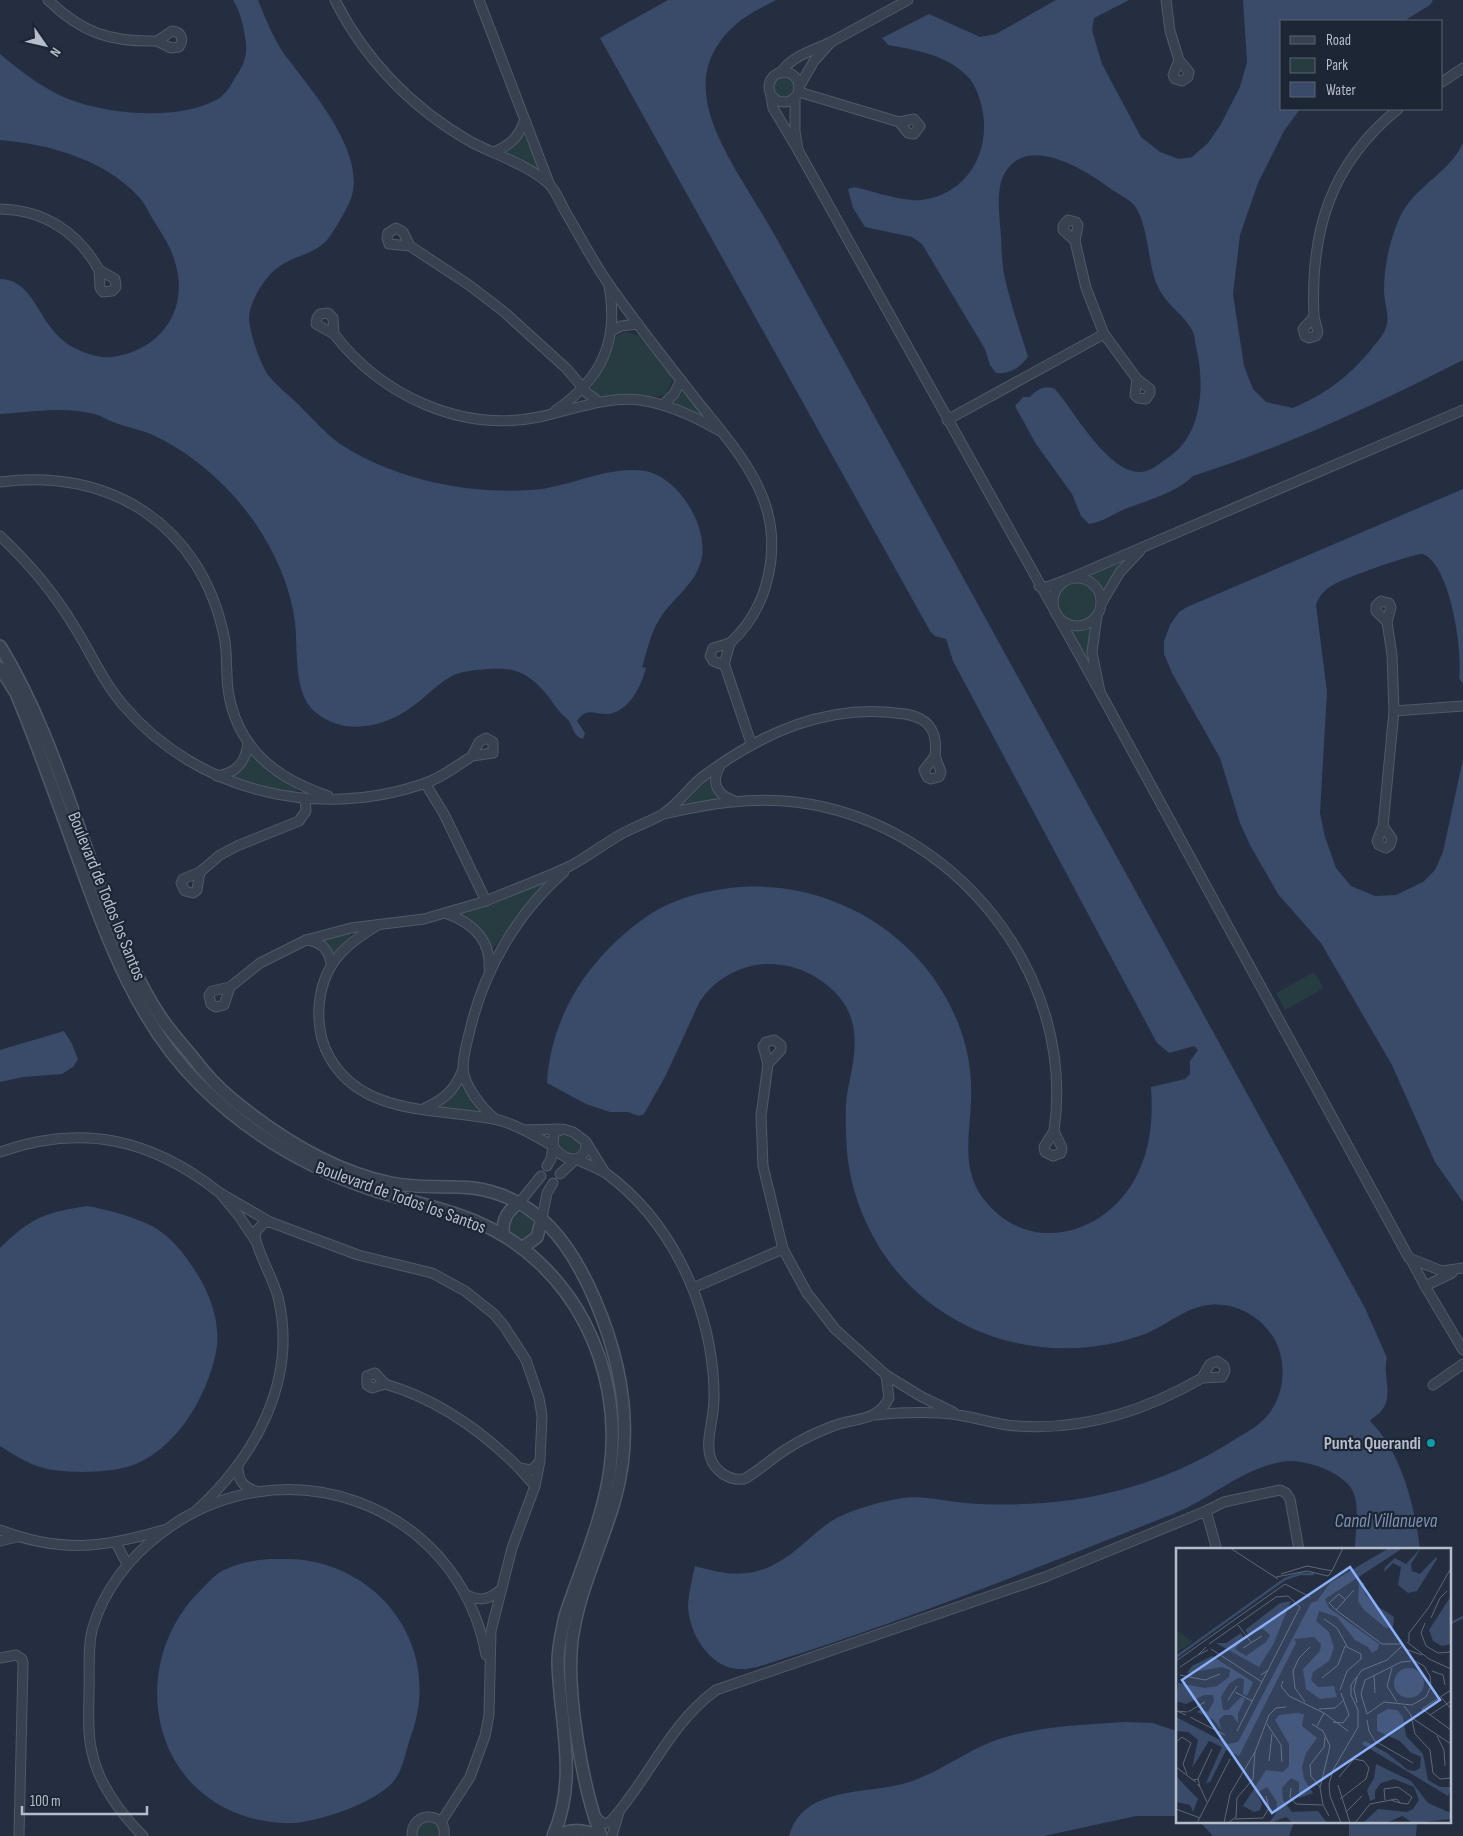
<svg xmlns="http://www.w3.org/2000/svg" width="1463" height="1836" viewBox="0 0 1463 1836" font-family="'Sofia Sans Condensed',sans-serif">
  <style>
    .green { fill: #263c41 }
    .water { fill: #394b69 }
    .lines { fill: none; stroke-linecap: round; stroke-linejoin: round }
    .stream { stroke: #394b69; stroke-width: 2.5 }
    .minor-casing { stroke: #505967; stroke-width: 11 }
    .tertiary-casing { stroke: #505967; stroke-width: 14 }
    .minor { stroke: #384150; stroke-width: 9 }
    .tertiary { stroke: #384150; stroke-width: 11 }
    .culture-dot { fill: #0f9aa8; stroke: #1d2635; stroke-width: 2 }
    .labels { text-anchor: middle; stroke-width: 4.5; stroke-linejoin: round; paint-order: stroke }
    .street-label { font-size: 18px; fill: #b5bcca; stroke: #1d2635 }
    .poi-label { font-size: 18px; font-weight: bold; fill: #b5bcca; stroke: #1d2635; text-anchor: end }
    .water-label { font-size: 19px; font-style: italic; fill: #7c90b2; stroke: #1d2635 }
    .inset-river { fill: none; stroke: #394b69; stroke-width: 2.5 }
    .inset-road { fill: none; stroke: #5e6777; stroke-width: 1 }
    .view { fill: #8aaffa; fill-opacity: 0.15; stroke: #8aaffa; stroke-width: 2.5 }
    .inset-edge { fill: none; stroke: #b5bcca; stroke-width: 2.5 }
  </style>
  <rect width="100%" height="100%" fill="#242e40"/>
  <g class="green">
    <circle cx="783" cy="88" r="12"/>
    <path d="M521,135L525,137L539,169L535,172L505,152Z"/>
    <path d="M625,332L638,335L671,375L672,381L666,394L660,396H600L594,393L591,389L616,336Z"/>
    <path d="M687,391L704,412L700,417L677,406L675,402L683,392Z"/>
    <path d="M1128,558L1103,591L1095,582L1086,576Z"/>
    <circle cx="1075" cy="602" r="20"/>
    <path d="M1090,627L1088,647L1090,670L1067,631H1080Z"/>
    <path d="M251,754L269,773L297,790L298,794L231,778Z"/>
    <path d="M707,777L709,779L711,789L717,795L716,799L682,806L679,803Z"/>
    <path d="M541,883L543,885L541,889L520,912L493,949L482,933L461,913Z"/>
    <path d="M350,931L351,937L334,953H331L321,940Z"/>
    <path d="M1314,972L1324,988L1285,1010L1276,993Z"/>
    <path d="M458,1084H461L478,1110L475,1115L439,1110L441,1105L452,1097Z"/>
    <path d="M569,1133L581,1143L580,1152L567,1153L556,1144V1134Z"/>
    <path d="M517,1213C528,1214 537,1220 535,1233L525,1241L509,1233L507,1227L511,1215Z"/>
    <path d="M427,1820L439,1826L440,1836H415L416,1826Z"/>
  </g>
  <g class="water">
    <path d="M233,0H258C266,20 275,43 288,59C313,92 369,157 350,201C345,212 332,236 324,243C311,255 294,256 280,266C266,275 250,300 249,317C249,332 260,363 268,375C277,386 290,396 300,406C313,419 325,433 340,444C396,480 466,494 531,490C569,488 608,465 645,471C678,477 707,524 702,557C697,584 672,598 659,620C650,634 647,652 642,667L646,668C641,686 630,711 608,714C595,715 587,706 577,721L585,733L583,739C573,736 574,729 569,721C565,716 559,712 555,706C544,689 527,670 505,669C493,668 462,670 452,676C438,683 426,697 413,706C385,727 345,737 315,712C293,694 298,648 295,622C285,546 227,472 159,438C145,430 128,428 113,422C106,420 101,415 94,414C65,406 29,412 0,414V279C28,279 37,311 52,329C61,341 72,348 86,353C94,356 103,358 112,357C160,351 190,310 175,262C171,247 162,234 154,221C149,213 145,203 138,196C104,159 48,144 0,140V54C23,73 48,93 77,102C116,115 181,120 218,99C226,94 231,85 235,78C243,66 247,58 246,43C244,29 241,12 233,0Z"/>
    <path d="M668,0H776C761,8 746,15 734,26C682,74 712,129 741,179C753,199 766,220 778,241L1365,1308L1387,1358C1382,1375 1394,1394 1382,1410C1379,1415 1374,1416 1370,1421C1402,1453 1415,1507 1420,1550H1355C1355,1533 1359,1513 1355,1497C1351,1475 1309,1460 1289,1461C1245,1465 1212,1499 1173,1514C1036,1568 898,1624 757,1667C748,1669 739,1670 731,1668C705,1661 688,1629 688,1604C689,1592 692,1579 695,1566C742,1580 766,1576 803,1544C815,1534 827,1522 841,1516C860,1507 881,1502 902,1498C923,1495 944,1501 965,1503C991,1505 1018,1505 1044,1503C1112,1498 1179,1476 1237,1438C1247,1432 1260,1425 1268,1415C1285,1394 1287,1363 1275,1340C1262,1317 1236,1302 1209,1305C1186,1307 1167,1325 1145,1334C1056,1367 954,1342 894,1268C868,1235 851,1194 847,1152C846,1132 844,1109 848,1089C857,1047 863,1011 823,982C806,969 785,963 764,964C738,966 712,981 699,1003L666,1075L644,1114L639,1116L628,1112H610L586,1104L547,1083C551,1012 593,952 652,913C678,897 711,889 741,887C842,881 938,945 965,1044C970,1062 972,1082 971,1101C970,1134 961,1167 982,1197C1027,1258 1108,1236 1138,1173C1151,1146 1153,1118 1151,1087L1185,1079L1190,1074V1061L1198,1050L1194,1046L1169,1053L1157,1043L953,661L946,639L935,636L930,631L600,38Z"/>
    <path d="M1056,0H1129L1094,18L1092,30L1102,64L1141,137L1160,152L1179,159L1192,157L1208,143L1221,124L1240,87L1247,62L1243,0H1433L1430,5L1404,21H1282V109H1300L1284,131L1258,183L1240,235L1233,294L1244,366L1253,389L1266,402L1293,408C1326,394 1351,375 1373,347C1379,340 1385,333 1387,324C1389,314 1384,301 1384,290C1384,267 1390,238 1400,217C1414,186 1449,174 1463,143V360C1375,405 1287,446 1193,476C1176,493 1148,500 1125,509C1113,514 1103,522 1089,524L1081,516L1072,494L1036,444L1015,406L1023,397H1030C1036,390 1045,384 1055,389C1074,410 1114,485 1149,470C1156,467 1163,461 1169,457C1203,435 1205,382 1196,347C1195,342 1195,337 1193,332C1185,315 1166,305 1158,287C1147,264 1149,224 1134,205C1129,199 1118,194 1111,189C1084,169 1022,130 1002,179C997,193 999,210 1000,225C1002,242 1001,262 1005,279C1011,305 1020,331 1028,357C1019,368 1011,374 996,373L990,365L985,349L922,244L912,237L865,227L853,208L848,189L854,187C872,191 904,202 922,200C969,194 993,148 981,104C978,93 974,82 965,74C944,54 915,50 888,45L882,38L929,14L980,37L996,34Z"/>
    <path d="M1463,489V684L1459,678C1463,652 1451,566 1423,554C1417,552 1341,579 1333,585C1325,589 1319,596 1316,605L1327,692L1320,813L1325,837L1336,868L1351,886L1375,896L1396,895L1423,882L1435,870L1443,852L1463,759V1202L1435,1162L1392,1065L1321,943L1278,894L1250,845L1240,823L1220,758L1172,673L1164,654V641L1170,625L1179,612L1187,607Z"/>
    <path d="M64,1031L72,1044L78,1059L73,1067L62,1074L23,1077L0,1082V1050Z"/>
    <path d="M87,1206C109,1210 131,1216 152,1226C170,1236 183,1252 194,1269C209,1291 222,1324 216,1352C207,1397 175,1453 127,1467C106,1473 62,1474 40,1467C27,1463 12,1454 0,1446V1248C32,1217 44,1213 87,1206Z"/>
    <path d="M269,1559C286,1559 302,1558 319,1563C396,1583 439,1660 411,1736C405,1752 404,1769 393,1782C374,1803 321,1821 294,1823C274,1824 254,1820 236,1813C145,1776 133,1658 199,1592C206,1585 214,1575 224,1570C238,1563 254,1560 269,1559Z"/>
    <path d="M1126,1722L1152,1723L1177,1731V1816H1136L1044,1836H789C804,1785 866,1795 906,1783C936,1774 962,1754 991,1742C1034,1726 1080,1725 1126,1722Z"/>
    <path d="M1200,1822H1294L1289,1836H1213Z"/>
    <path d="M1349,1822H1417L1416,1836H1349Z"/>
  </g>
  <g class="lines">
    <path class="stream" d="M1449,1624L1463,1617"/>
    <defs>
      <g id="minor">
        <path d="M48,0C82,33 110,42 157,41"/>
        <path d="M335,0C365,60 413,109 471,142C496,155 526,164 548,183C555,189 560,202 565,211C580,236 593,262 610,286C638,326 668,364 698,402C722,432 749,462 763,498C782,547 769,608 730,643"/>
        <path d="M479,0L549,183"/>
        <path d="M1166,0L1170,31L1179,60"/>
        <path d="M172,31C182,32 184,40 179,47L171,48L157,41Z"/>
        <path d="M831,42L908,0"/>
        <path d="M1179,60L1189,72L1188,77L1182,81L1175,79L1173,75Z"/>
        <circle cx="784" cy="87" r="15"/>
        <path d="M781,73C789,57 816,49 831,42L814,61L799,87"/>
        <path d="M1442,82L1463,68"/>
        <path d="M799,92L899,122"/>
        <path d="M771,96L773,108L798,150L795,131V98"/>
        <path d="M914,119L920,126L914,134L908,133L899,122Z"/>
        <path d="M798,150L1100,692L1092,652L1097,616"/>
        <path d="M494,152C510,145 518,138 524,122"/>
        <path d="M0,209C44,210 78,232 99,270"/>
        <path d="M1068,220L1076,222L1078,225L1075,241L1063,230V226Z"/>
        <path d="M396,228L403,232L410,246L389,244L387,238L388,233Z"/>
        <path d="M1075,241L1086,288L1104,334L1137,379"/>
        <path d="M410,246L469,285L503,311L567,369L587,393L599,402"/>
        <path d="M99,270L115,279L116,287L112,291L103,292L100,288Z"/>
        <path d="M328,313L333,318L334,334L316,324L317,318L320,314Z"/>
        <path d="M1314,317C1310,232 1330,164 1398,109"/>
        <path d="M1314,317L1318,332L1316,336L1309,338L1305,336L1303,329Z"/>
        <path d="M611,331L621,326L638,324"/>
        <path d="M334,334C381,395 461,433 539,417C572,410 606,396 640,400C668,404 694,416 718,430"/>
        <path d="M1137,379L1150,389V393L1146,399L1138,398L1135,395Z"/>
        <path d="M664,404L674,394L681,380"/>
        <path d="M556,410C602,379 619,340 609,286"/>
        <path d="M947,420L1104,334"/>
        <path d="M0,482C110,467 201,525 224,636C227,648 226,661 227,674C227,697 234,722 248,742C267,770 297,785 328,796"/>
        <path d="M0,536C29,563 54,593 74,626C91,653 103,682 124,706C198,792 317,820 423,784C441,778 457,766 472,756"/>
        <circle cx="1077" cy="602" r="24"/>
        <path d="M1039,586L1047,587L1066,580L1463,410"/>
        <path d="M1381,601L1389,603L1391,607L1387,622L1376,611V606Z"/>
        <path d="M1101,604L1120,572L1140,551"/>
        <path d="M730,643L725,661L721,664L713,661L710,656L713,648Z"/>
        <path d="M724,663L751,743"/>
        <path d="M1100,692L1409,1258L1442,1271L1463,1268"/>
        <path d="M1394,711L1463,706"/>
        <path d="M486,738L493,742V753L472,756L479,742Z"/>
        <path d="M935,756L941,772L939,777L931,779L927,777L924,770Z"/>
        <path d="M720,766C711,781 716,795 733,800"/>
        <path d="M217,776C237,773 246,762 248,742"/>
        <path d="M425,783L444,814L486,901C514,889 543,879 570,866C589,856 606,842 625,832C637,826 651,821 663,814C677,805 688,789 701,778C761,733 828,702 905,714C930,718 938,732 935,756"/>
        <path d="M664,814C708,804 750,797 795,802C953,821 1077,973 1054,1131"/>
        <path d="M1383,826L1394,711L1392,655L1387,622"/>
        <path d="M1383,826L1392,839L1390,845L1386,848L1379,845L1377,841Z"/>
        <path d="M200,872L220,855L237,846L299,821L306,811L305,799"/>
        <path d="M200,872L197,890L193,893L185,891L181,883L183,879Z"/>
        <path d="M448,914C472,923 491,940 489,968"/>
        <path d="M378,925C344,945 322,965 319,1007C318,1024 321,1043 330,1058C363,1116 437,1108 494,1119C514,1123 535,1136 553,1146L551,1159L547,1166"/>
        <path d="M306,940C321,942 328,948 331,963"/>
        <path d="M230,987L260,963L306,940L351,928L424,919L486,901"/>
        <path d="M230,987L224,1005L216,1007L211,1004L209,995L212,991Z"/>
        <path d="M774,1040L781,1045V1050L768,1064L763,1046L766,1042Z"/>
        <path d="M425,1108C445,1099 455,1090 463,1069"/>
        <path d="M495,1119C482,1108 464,1086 463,1068C463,1056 467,1042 470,1030C484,970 517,913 564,872"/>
        <path d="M563,1129L573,1132L585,1141L586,1149C579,1166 561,1158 553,1146L554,1133Z"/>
        <path d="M524,1130L559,1129"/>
        <path d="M1054,1131L1062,1148L1061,1153L1053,1156L1045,1152L1044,1147Z"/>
        <path d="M586,1142L604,1171"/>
        <path d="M0,1152C83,1123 152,1139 220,1193"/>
        <path d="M560,1174L576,1159C586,1164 598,1168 607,1174C669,1220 706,1297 713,1373C714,1385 715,1399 713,1411C712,1424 706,1442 710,1456C714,1471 729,1481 744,1479C759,1471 771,1459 785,1450C799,1441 817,1432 833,1426C856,1417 876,1423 889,1398L886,1375L835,1329L807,1293L783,1249L763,1166L761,1116L768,1064"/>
        <path d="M519,1203L541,1176"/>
        <path d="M542,1218L547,1193L553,1183"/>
        <path d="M255,1240L239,1216L220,1193L270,1222"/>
        <path d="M1410,1258L1425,1286L1452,1273"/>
        <path d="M1425,1286L1463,1350"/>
        <path d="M693,1288L783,1249"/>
        <path d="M1217,1361L1224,1366L1225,1371L1222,1377L1202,1378L1210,1364Z"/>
        <path d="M375,1373L385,1384L372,1388L367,1385V1376Z"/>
        <path d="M886,1375L922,1397L953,1412"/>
        <path d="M385,1384C437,1399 481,1430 519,1468"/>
        <path d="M1433,1385L1463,1364"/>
        <path d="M876,1415C905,1412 934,1411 964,1416C981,1419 999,1425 1016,1426C1083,1431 1145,1411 1202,1378"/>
        <path d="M238,1467C238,1480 243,1487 256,1491"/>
        <path d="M535,1486L519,1468L532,1470L540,1461"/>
        <path d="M197,1510C256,1456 298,1379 278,1297C272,1276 260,1258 255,1237L256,1231L264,1223L270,1222L358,1255L432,1273L465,1291L494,1314L504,1326L526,1360L539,1398L542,1416L540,1461L535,1486L512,1548L491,1631L489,1715L485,1736L470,1777L441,1822"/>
        <path d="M1206,1511L1224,1502L1280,1490L1286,1493L1290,1499L1299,1550"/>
        <path d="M0,1530C60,1553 103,1548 163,1530"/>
        <path d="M0,1541L17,1537"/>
        <path d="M116,1543L127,1564"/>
        <path d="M465,1594C478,1601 487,1601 499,1591"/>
        <path d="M0,1658L16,1655L22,1659L23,1663L19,1836"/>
        <path d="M595,1817L603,1823H609C648,1781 669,1724 716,1690L1045,1577L1206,1511L1217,1550"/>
        <path d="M143,1836C121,1814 98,1783 92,1752C87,1733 89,1711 89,1691C90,1671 87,1647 93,1627C104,1590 129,1558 159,1535C279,1440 458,1501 486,1655"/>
        <path d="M412,1836C411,1810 448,1811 444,1836"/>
        <path d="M612,1836L619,1812"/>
      </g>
      <g id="tertiary">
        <path d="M0,646C49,726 73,817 107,904C122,943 138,984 162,1019C171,1032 181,1043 191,1055C203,1071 216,1086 232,1099C277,1136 332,1171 391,1183C418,1189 446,1185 473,1188C538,1197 571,1244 595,1300C622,1363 634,1432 615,1499C603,1542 582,1584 574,1628C563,1681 582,1785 601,1836"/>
        <path d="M0,668L16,693L27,720C44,764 60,808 76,853C106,936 136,1022 200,1085C248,1133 306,1167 370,1189C405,1201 443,1207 477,1222C573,1263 624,1368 610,1469C603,1519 581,1568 565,1616C562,1631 558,1646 558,1661C559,1721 579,1778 553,1836"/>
        <path d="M503,1235C502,1220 507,1211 519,1203"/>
        <path d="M522,1248L537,1237L542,1218"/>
        <path d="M558,1836C571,1828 583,1829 597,1836"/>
      </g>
    </defs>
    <use href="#minor" class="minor-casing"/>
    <use href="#tertiary" class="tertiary-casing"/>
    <use href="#minor" class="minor"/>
    <use href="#tertiary" class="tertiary"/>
  </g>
  <circle class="culture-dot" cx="1431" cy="1443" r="5"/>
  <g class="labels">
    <g class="street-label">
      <text transform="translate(107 896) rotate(68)" y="6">Boulevard de Todos los Santos</text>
      <text transform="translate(401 1197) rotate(20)" y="6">Boulevard de Todos los Santos</text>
    </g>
    <g class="poi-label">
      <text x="1421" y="1449">Punta Querandi</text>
    </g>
    <g class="water-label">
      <text x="1386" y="1527">Canal Villanueva</text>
    </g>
  </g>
  <g transform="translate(1176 1548)">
    <rect width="275" height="275" fill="#242e40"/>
    <path d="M0,82L17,94L0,105Z" fill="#263c41"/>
    <path d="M213,0H227L149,51L153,60L203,96L202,101L196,105L192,99L179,92L161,69L143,63L140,73L153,84L158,100L153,113L137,124L135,132L142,139L158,138L161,149L144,151L130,141L127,121L144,103L145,96L138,89L118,91L120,95L63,208L50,202L34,234L30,235L46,199L33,193L16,220L22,192L12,184L0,183V169L52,196L62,194L135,55L141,53L154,35ZM245,0L235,16L236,23L244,26L260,9L261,11L241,43L232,45L222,37L225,19L217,15L208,24L209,19L219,10L230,16ZM183,35H188L189,46L198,56L218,69L217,79L210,80L188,62L182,53ZM275,48V96L266,98L257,93L253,82ZM115,53L97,97L83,119L40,95H50L65,85L68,90L59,101L70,108L90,94L94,87L87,81L72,86L69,82L104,55ZM36,108L77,134L71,148L67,146L68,131L62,130L53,136L45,149L47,162H52L65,149L69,151L62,166V175L56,167H48L43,172L45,182L38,172L21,164L25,161L32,164L38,153L37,147H28L10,156L0,153L2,135L29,140L41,138L53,129L54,122L46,119L11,125L16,118ZM218 135a15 15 0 1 1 30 0a15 15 0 1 1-30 0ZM212,161L221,162L227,169L230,188L247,206L252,232L264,239H275L272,248L186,196L189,193L211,205L232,222L239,223L244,220L245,209L234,204L224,193L201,183V167ZM120,165L128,166L126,178L141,190L130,205L126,219L128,231L137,245L123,250V234L115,230L106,240L107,252L116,264L142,263L151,275H117L110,269L93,275L100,265L101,254L91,239L81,245L86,256L84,262L78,264L67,258L90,222L107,224L113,218V196L99,172L103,167ZM200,216L235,233L252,255L275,265V271L237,275L226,268L210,275H187L202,261L231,264L237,261L243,252L238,239L218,231L205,235L199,243V251L194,253L191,242L198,230ZM0,228L22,251L17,264L14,257L0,254Z" fill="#394b69"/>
    <path class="inset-river" d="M0,109L109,31L124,26H138"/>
    <path class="inset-road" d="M54,0L102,31M105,26L131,18L156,23L167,0M100,29L131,23L152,28L156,23M178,42L160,62L206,96H227M160,62L153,55L163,46L170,52M255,70L264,50L271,43M148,71L161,80L171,98M249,75L245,85L250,98L262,105L275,104M62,77L75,94M231,94L253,111L275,121M233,94V85L253,59L275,20M33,96L100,49L112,48L124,59L92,122M30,99L22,107L32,102M67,100L86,88M35,101L86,134M229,101L246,107M0,113L109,36L134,49M235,113L225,114L189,132L185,146L191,166L208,154L236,157L250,149L255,138L254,128L248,118L239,113M4,119L22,107M216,120L211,138L221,154M256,123L267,127L269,137M4,127L29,132L44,126M198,127L199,145M146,130L162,117L169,98L185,106V111L171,123L164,142M107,133L105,138L113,148L148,165L141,178M275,142L246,161L275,182M59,144L76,153M265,149L275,161M52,152L61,138M129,154L119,140L117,123L123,110L134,99M181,155L178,141L181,129M228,158L235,167L239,186L254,202L257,225L264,231L275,230M143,161L159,160L168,152M12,164L29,154M148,165L172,183M10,167L1,163L11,164M254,167L275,153M14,169L49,187M236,170L275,196M191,172L193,183L199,193L237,215M157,174L167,175L173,167L165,145M91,176L105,197L106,214M136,176L147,183L154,198L144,240L147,257L153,268M61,183L92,122L85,127M261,188L268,202L269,218M0,194L6,189L15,195L7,216L11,226M93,213L96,186M0,219L17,232M163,229L178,211L188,213L193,220L190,231L164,251M22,231L36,201M20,234L17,232L22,231L24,239L21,236M162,237L174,275M24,239L31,254M144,239L135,228L134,217L148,199L149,189M115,240L114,249L120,256L146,257M219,251L222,252L224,255L215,252ZM209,252L208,241L222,239L236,249L232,256L224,255M0,261L24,270M170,264L186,248M59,271L87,270L93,260L90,248M21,275L54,211M48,275L54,246L79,204M52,275L60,269L61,250L77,231L79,204L93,167L100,160L110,159M165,275L154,248L153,236L157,222L182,179V162L175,147V137L186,122L211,112L227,97M179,275L194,256L215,252"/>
    <path class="view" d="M174,19L264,152L96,265L6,132Z"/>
    <rect width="275" height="275" class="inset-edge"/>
  </g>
  <rect x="1280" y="20" width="162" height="90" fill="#1d2635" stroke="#5a6271"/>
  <rect x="1290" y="36" width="25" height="8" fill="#384150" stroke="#5a6271"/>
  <text x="1326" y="45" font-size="15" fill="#b5bcca">Road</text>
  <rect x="1290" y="58" width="25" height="15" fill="#263c41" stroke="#5a6271"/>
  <text x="1326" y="70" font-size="15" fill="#b5bcca">Park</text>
  <rect x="1290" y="82" width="25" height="15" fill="#394b69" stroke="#5a6271"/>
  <text x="1326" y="95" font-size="15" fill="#b5bcca">Water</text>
  <g transform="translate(45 45) rotate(124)" stroke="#1d2635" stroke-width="4" paint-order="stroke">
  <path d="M0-4L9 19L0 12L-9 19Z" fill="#b5bcca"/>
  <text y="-8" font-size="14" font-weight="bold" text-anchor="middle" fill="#b5bcca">N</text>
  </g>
  <path d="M22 1806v8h125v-8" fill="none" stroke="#b5bcca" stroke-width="2.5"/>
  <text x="30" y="1806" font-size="15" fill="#b5bcca" stroke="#1d2635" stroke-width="4" paint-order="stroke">100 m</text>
</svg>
